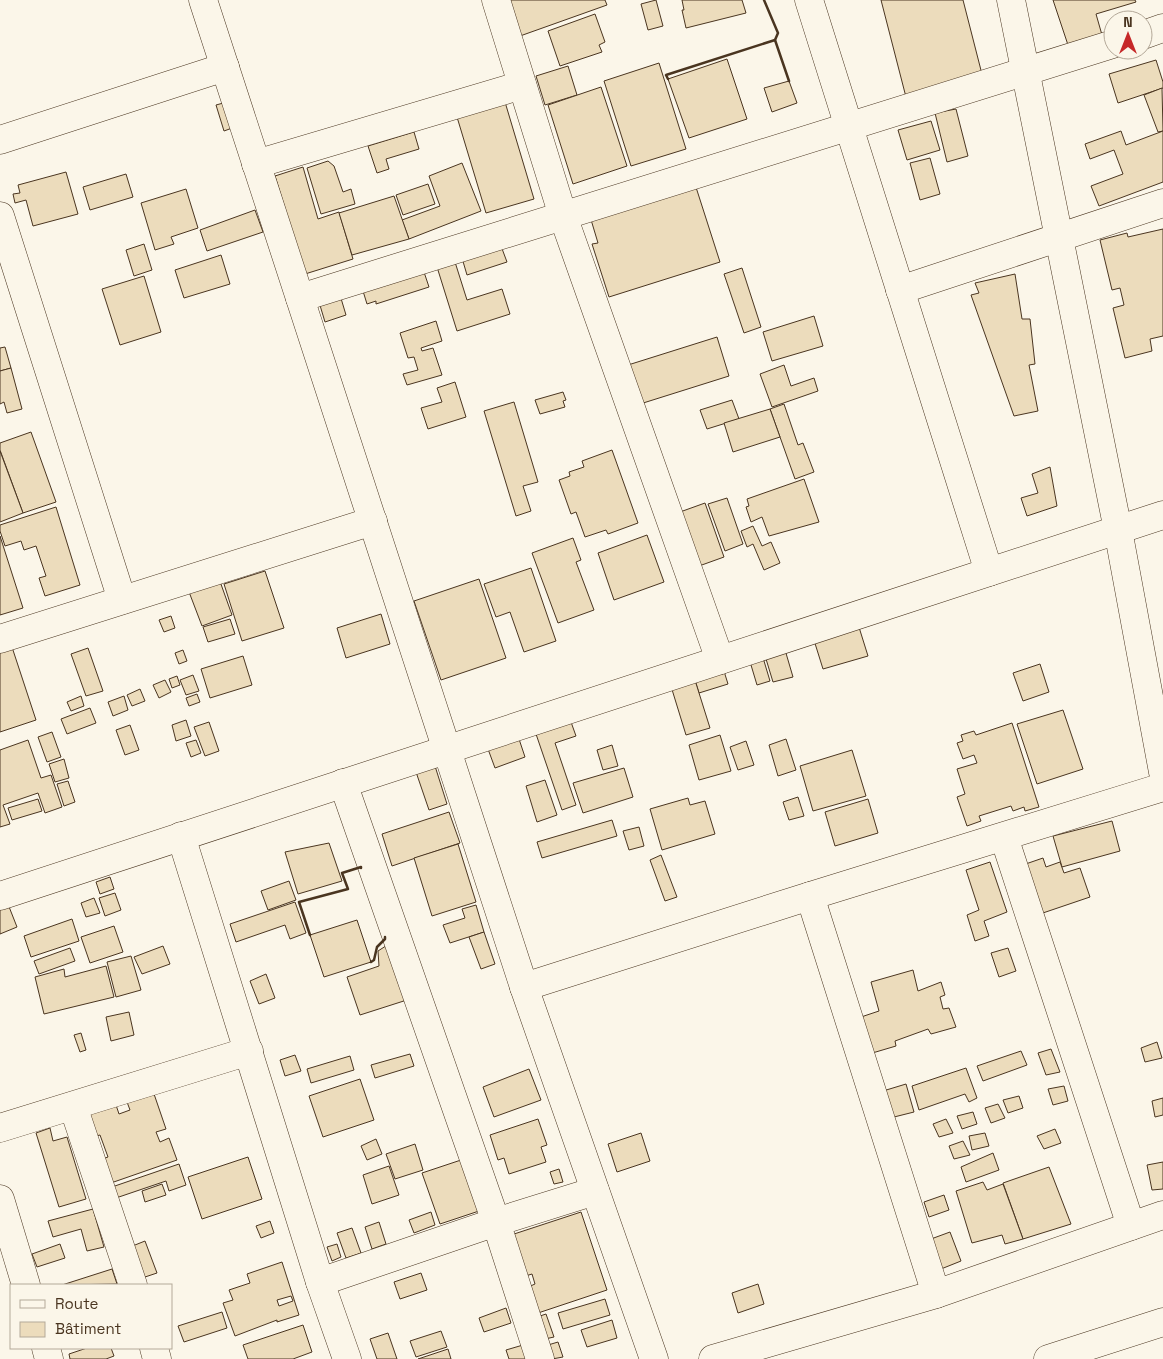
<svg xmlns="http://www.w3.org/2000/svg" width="1163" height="1359" viewBox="0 0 1163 1359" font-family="'Space Grotesk',sans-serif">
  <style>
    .building { fill: #ecdcbc; stroke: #4a3520; fill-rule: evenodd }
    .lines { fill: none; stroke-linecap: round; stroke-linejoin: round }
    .minor-casing { stroke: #4a3520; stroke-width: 29 }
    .minor { stroke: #fbf6e9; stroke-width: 28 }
    .wall { stroke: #4a3520; stroke-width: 2.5 }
  </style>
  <rect width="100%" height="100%" fill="#fbf6e9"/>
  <g class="building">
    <path d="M507,0H605L607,5L520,36Z"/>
    <path d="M656,0L663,26L648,30L641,4Z"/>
    <path d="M682,0H742L746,13L686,28L682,10H684Z"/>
    <path d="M881,0H963L984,82L907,101Z"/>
    <path d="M1053,0H1135L1136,2L1096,14L1102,35L1068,45Z"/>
    <path d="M595,14L605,42L599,45L602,52L560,66L548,31Z"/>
    <path d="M727,59L747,119L689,138L668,79Z"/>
    <path d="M1156,60L1163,82V88L1118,103L1109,74Z"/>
    <path d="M659,63L686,149L631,166L604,81Z"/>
    <path d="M568,66L577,95L545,105L536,76Z"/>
    <path d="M789,81L797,103L772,112L764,88Z"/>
    <path d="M601,87L627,166L573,184L548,105Z"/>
    <path d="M1162,88L1163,131L1158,132L1144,95Z"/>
    <path d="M227,102L235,127L224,131L216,105Z"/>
    <path d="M505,102L534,199L486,213L457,117Z"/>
    <path d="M956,109L968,156L947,162L935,113Z"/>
    <path d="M931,121L940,150L907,160L898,130Z"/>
    <path d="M1121,131L1126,145L1163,131V182L1099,206L1091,186L1123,174L1114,150L1090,159L1085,144Z"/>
    <path d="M414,132L419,149L386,159L389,169L377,173L368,146Z"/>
    <path d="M930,158L940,194L920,200L910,163Z"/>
    <path d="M328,161L334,166L343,192L351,189L355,204L321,214L307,168Z"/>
    <path d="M462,163L481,211L409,239L402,220L440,206L429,176Z"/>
    <path d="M303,167L318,219L339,212L353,259L305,274L275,176Z"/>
    <path d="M66,172L78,214L33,226L26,200L15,203L13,194L20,193L18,185Z"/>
    <path d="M126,174L133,197L90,210L83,187Z"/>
    <path d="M694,181L720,262L609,297L592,244L598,243L589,213Z"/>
    <path d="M428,184L435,204L403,215L396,195Z"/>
    <path d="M186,189L198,228L171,237L174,244L155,250L141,203Z"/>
    <path d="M394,196L409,239L352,255L339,213Z"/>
    <path d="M255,210L263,232L207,251L200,230Z"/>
    <path d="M1163,229V336L1150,339L1152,351L1125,358L1113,308L1124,305L1120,288L1112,290L1100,240L1127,233L1128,237Z"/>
    <path d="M144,244L152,270L134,276L126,250Z"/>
    <path d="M501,246L507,262L467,275L462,258Z"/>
    <path d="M221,255L230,284L184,298L175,270Z"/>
    <path d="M455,262L467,300L502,289L510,314L457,331L437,267Z"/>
    <path d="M742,268L761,327L744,333L724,274Z"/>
    <path d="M423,269L429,287L376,304V301L367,304L363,291Z"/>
    <path d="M1015,274L1022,319H1030L1035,364L1029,365L1038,411L1014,416L971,295L979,293L975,283Z"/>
    <path d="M144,276L161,332L120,345L102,289Z"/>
    <path d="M340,295L346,315L325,322L319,302Z"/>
    <path d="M814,316L823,346L772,361L763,332Z"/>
    <path d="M436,321L442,341L421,348L422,351L433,348L442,375L407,385L403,374L418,370L414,357L408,358L400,333Z"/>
    <path d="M717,337L729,376L640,404L628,365Z"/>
    <path d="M5,347L11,368L0,371V348Z"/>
    <path d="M784,365L791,386L814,378L818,391L772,407L760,374Z"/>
    <path d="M11,368L22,409L7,413L4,402L0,404V371Z"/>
    <path d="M455,382L466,417L428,429L421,408L442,402L437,388Z"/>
    <path d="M563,392L566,400L563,401L565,407L540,414L535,400Z"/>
    <path d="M732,400L739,419L707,429L700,410Z"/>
    <path d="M514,402L538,482L523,486L531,511L516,516L484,411Z"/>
    <path d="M784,404L798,445L803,443L814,472L795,479L770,409Z"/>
    <path d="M770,409L780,437L733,452L724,423Z"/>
    <path d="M31,432L56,502L23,513L0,450V443Z"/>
    <path d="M612,450L638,523L608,534L606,530L585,537L576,512L571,514L559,480L570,476L569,472L584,467L582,461Z"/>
    <path d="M0,451L23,513L0,522Z"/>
    <path d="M1050,467L1057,506L1027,516L1021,498L1038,493L1032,474Z"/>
    <path d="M804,479L819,522L769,536L762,517L751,522L746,507L749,506L747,499Z"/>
    <path d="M727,498L743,544L725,551L708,504Z"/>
    <path d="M705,503L724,557L699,566L680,512Z"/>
    <path d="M56,507L80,585L45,596L39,578L46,576L36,546L24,550L21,541L5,546L0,531V525Z"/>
    <path d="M753,526L762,546L771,542L780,563L764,570L753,544L747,547L741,531Z"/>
    <path d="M647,535L664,582L614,600L598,553Z"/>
    <path d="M0,536L23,608L0,615Z"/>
    <path d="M573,538L581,560L576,562L594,610L558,623L532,553Z"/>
    <path d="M531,568L556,641L524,652L510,612L496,617L484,584Z"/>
    <path d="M265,571L284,628L242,641L224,584Z"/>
    <path d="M217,573L232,615L202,626L186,584Z"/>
    <path d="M479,579L506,658L441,680L414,601Z"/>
    <path d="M381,614L390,644L346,658L337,628Z"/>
    <path d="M171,616L175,628L164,632L159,620Z"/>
    <path d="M230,619L235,634L208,642L203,627Z"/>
    <path d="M858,624L868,656L823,669L813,637Z"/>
    <path d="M9,638L36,720L0,732V641Z"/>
    <path d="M783,643L793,677L773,682L763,649Z"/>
    <path d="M88,648L103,691L86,696L71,654Z"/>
    <path d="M183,650L187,661L179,664L175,653Z"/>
    <path d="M761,651L770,681L757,685L748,655Z"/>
    <path d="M243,656L252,685L210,698L201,669Z"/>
    <path d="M1040,664L1049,692L1023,701L1013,673Z"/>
    <path d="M723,668L728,684L699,693L694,677Z"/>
    <path d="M193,675L199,691L186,695L180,680Z"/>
    <path d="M177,676L180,685L172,688L169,679Z"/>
    <path d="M694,677L710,728L686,735L670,683Z"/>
    <path d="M165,680L171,692L159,698L153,685Z"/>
    <path d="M140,689L145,701L132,706L127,695Z"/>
    <path d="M197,694L200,702L189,706L186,698Z"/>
    <path d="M81,696L84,706L71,711L67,702Z"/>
    <path d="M124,696L128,710L113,716L108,702Z"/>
    <path d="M90,708L96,723L67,734L61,719Z"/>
    <path d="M1063,710L1083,769L1037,784L1017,724Z"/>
    <path d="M186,720L191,736L176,741L172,725Z"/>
    <path d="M209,722L219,751L205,756L194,727Z"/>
    <path d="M571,722L576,736L555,743L576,805L562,810L536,734Z"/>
    <path d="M1012,723L1039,807L1025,811L1024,807L1013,811L1011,806L979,816L981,821L967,826L957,797L965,794L957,769L977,763L974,755L963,759L957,743L963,741L961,735L974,731L976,735Z"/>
    <path d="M130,725L139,750L125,755L116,730Z"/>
    <path d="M52,732L61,757L47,762L38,737Z"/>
    <path d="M720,735L731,771L699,780L689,745Z"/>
    <path d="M519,739L525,757L495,768L488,749Z"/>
    <path d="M786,739L796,770L778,776L769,745Z"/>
    <path d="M28,740L41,778L51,775L62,807L45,813L38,793L3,805L10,824L0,827V750Z"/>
    <path d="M196,740L201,753L191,757L186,743Z"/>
    <path d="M746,741L754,765L738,770L730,747Z"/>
    <path d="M612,745L618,766L603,770L597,750Z"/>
    <path d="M852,750L866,796L813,811L800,766Z"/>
    <path d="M64,759L69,778L55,782L49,764Z"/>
    <path d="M435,766L447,804L429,810L416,772Z"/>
    <path d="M624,768L633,797L583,813L573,783Z"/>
    <path d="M545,780L557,815L537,822L526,786Z"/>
    <path d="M68,781L75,802L64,806L57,784Z"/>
    <path d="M798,797L804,816L789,820L783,802Z"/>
    <path d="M688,798L690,805L705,801L715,834L662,850L650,809Z"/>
    <path d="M38,799L42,811L12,820L8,808Z"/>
    <path d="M868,799L878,833L835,846L825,812Z"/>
    <path d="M449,812L460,843L392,866L382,834Z"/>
    <path d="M612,820L617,836L542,858L537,842Z"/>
    <path d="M1112,821L1120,851L1062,867L1053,836Z"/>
    <path d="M639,827L644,846L629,850L623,831Z"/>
    <path d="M329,843L342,881L298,894L285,852Z"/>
    <path d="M458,844L476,902L432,916L414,858Z"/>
    <path d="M661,855L677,897L665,901L650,860Z"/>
    <path d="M1043,858L1046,867L1060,862L1064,873L1080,868L1090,897L1034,916L1017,867Z"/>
    <path d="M990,862L1007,912L984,921L989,936L975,941L967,915L979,910L966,870Z"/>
    <path d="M110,877L114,889L100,894L96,882Z"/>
    <path d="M289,881L296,900L268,910L261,891Z"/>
    <path d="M115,893L121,910L105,916L99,898Z"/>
    <path d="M4,894L17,927L0,934V895Z"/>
    <path d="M94,898L100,913L86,917L81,903Z"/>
    <path d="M295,902L306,933L290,939L285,925L236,942L230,924Z"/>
    <path d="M476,905L484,932L450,943L443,925L465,918L462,909Z"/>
    <path d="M72,919L79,941L31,957L24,936Z"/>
    <path d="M357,920L371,962L324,977L310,935Z"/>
    <path d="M114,926L123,952L90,963L81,937Z"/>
    <path d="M484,932L495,964L481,969L469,937Z"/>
    <path d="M392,942L410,999L360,1015L347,977L379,966L378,951Z"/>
    <path d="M163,946L170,964L142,974L134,957Z"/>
    <path d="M70,948L75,961L39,974L34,961Z"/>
    <path d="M1008,948L1016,971L999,977L991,953Z"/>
    <path d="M131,956L141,990L116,997L107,962Z"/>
    <path d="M106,966L114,997L44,1014L35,977L64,969L65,977Z"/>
    <path d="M913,970L918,991L941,982L945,995L940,997L943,1009L949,1008L956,1027L931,1034L928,1029L895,1041L896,1046L869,1054L858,1018L879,1011L871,982Z"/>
    <path d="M266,974L275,998L259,1004L250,981Z"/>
    <path d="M129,1012L134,1035L111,1041L106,1017Z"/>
    <path d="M81,1033L86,1050L80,1052L74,1035Z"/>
    <path d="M1157,1042L1162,1058L1145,1062L1141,1048Z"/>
    <path d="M1051,1049L1060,1072L1046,1075L1038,1053Z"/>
    <path d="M1021,1051L1027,1065L983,1081L977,1066Z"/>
    <path d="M410,1054L414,1066L375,1078L371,1065Z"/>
    <path d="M295,1055L301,1071L285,1076L280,1060Z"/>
    <path d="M350,1056L354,1070L311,1083L307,1069Z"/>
    <path d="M966,1068L977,1098L969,1102L965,1094L919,1110L912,1086Z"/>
    <path d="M529,1069L541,1100L494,1117L483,1087Z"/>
    <path d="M360,1079L374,1120L323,1137L309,1096Z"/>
    <path d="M906,1084L914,1112L890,1118L883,1091Z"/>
    <path d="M1064,1086L1068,1101L1053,1105L1048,1089Z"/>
    <path d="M153,1091L166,1129L156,1132L160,1142L169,1138L177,1160L108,1184L100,1160L108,1157L100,1135L92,1137L84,1114ZM127,1102L130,1110L119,1114L116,1105Z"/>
    <path d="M1019,1096L1023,1108L1008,1113L1003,1100Z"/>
    <path d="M1163,1098V1115L1155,1117L1152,1101Z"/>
    <path d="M998,1104L1005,1118L991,1123L985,1108Z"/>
    <path d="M973,1112L977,1124L962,1129L957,1116Z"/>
    <path d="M538,1119L547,1145L541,1147L546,1162L509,1174L504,1158L498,1160L490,1135Z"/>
    <path d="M946,1119L953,1133L939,1137L933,1124Z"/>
    <path d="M50,1128L53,1141L67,1137L86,1199L59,1207L36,1133Z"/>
    <path d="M1055,1129L1061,1143L1044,1149L1037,1136Z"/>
    <path d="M641,1133L650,1161L617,1172L608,1144Z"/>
    <path d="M985,1133L989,1146L972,1150L969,1136Z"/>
    <path d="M376,1139L382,1154L367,1160L361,1146Z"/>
    <path d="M963,1141L970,1155L954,1159L949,1146Z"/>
    <path d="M415,1144L423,1170L395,1179L386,1154Z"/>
    <path d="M993,1153L999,1170L966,1182L961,1167Z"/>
    <path d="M248,1157L262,1199L202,1219L188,1177Z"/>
    <path d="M461,1160L479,1211L440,1224L422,1173Z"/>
    <path d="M1163,1162V1189L1152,1190L1147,1165Z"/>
    <path d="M179,1164L186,1185L169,1191L166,1181L113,1199L109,1188Z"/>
    <path d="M389,1166L399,1195L372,1204L363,1175Z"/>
    <path d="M1049,1167L1071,1224L1023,1239L1003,1183Z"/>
    <path d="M559,1169L563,1182L554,1184L550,1172Z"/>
    <path d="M983,1182L987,1190L1003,1184L1023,1239L1005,1244L1002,1235L972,1243L956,1191Z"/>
    <path d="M162,1184L166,1195L145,1202L142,1191Z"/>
    <path d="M944,1195L949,1210L929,1217L924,1202Z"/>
    <path d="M93,1209L104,1247L87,1251L81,1229L53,1237L48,1221Z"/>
    <path d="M431,1212L435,1225L414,1233L409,1220Z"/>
    <path d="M581,1212L607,1290L535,1314L526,1288L535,1284L532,1274L522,1277L508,1236Z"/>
    <path d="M270,1221L274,1233L261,1238L256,1226Z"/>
    <path d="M379,1222L386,1244L372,1249L365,1227Z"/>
    <path d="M352,1228L361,1253L346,1258L337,1233Z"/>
    <path d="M950,1232L961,1261L941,1269L931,1239Z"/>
    <path d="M145,1241L157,1273L142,1278L130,1247Z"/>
    <path d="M60,1244L65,1258L37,1267L32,1254Z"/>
    <path d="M337,1244L341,1257L332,1261L327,1247Z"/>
    <path d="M282,1262L299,1315L277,1322V1320L235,1336L223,1303L233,1300L229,1290L250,1283L247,1274ZM291,1296L293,1301L279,1306L277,1300Z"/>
    <path d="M112,1269L117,1284L62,1285Z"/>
    <path d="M421,1273L427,1290L400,1299L394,1282Z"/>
    <path d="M758,1284L764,1304L738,1313L732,1293Z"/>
    <path d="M605,1299L610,1315L563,1329L558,1313Z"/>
    <path d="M506,1308L511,1323L484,1332L479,1318Z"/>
    <path d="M222,1312L227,1328L184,1342L178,1326Z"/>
    <path d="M546,1314L554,1337L545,1339L537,1317Z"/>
    <path d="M612,1320L617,1338L587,1347L581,1330Z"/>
    <path d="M303,1325L312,1352L293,1359H248L243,1345Z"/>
    <path d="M441,1331L447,1347L416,1357L410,1341Z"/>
    <path d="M388,1333L397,1359H377L370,1339Z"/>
    <path d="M558,1342L563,1357L552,1359L548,1345Z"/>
    <path d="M523,1345L526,1359H509L506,1350Z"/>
    <path d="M87,1348H111L114,1356L106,1359H70L69,1354Z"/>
    <path d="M448,1349L451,1359H418Z"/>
  </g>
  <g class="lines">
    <defs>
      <g id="minor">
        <path d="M203,0L524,987L654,1359"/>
        <path d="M496,0L563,216L720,660"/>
        <path d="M809,0L989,572"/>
        <path d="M1011,0L1118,530L1163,772"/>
        <path d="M1143,35L1163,28"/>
        <path d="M0,140L225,67"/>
        <path d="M256,164L522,85"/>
        <path d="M0,216L122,600"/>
        <path d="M900,290L1163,203"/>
        <path d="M300,298L1113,44"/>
        <path d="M0,639L373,521"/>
        <path d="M343,783L496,1222L540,1359"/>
        <path d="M181,836L320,1282L347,1359"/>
        <path d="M1004,837L1131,1226"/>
        <path d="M0,896L1163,515"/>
        <path d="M810,896L936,1294"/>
        <path d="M524,987L810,896L1163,787"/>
        <path d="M73,1106L133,1285"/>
        <path d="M0,1128L249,1051"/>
        <path d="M0,1199L26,1285"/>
        <path d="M320,1282L496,1222L595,1191"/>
        <path d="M46,1348L49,1359"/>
        <path d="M154,1348L157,1359"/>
        <path d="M713,1359L936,1294L1163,1215"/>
        <path d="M1048,1359L1163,1322"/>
      </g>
    </defs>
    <use href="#minor" class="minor-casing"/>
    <use href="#minor" class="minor"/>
    <g class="wall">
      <path d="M764,0L778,33L775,40"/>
      <path d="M668,79L666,75L775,40L789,81"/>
      <path d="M310,935L299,902L348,889L342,873L361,867V868"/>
      <path d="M371,962L374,960L377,947L385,939V937"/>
    </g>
  </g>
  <rect x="10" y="1284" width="162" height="65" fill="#fbf6e9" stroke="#b4a999"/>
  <rect x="20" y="1300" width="25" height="8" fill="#fbf6e9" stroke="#b4a999"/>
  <text x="55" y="1309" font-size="15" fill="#4a3520">Route</text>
  <rect x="20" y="1322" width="25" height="15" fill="#ecdcbc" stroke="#b4a999"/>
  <text x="55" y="1334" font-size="15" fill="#4a3520">Bâtiment</text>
  <g transform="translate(1128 35)"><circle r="24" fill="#fbf6e9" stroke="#b4a999"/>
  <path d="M0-4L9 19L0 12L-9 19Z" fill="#c62828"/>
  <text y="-8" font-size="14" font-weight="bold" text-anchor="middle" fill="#4a3520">N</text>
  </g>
</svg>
